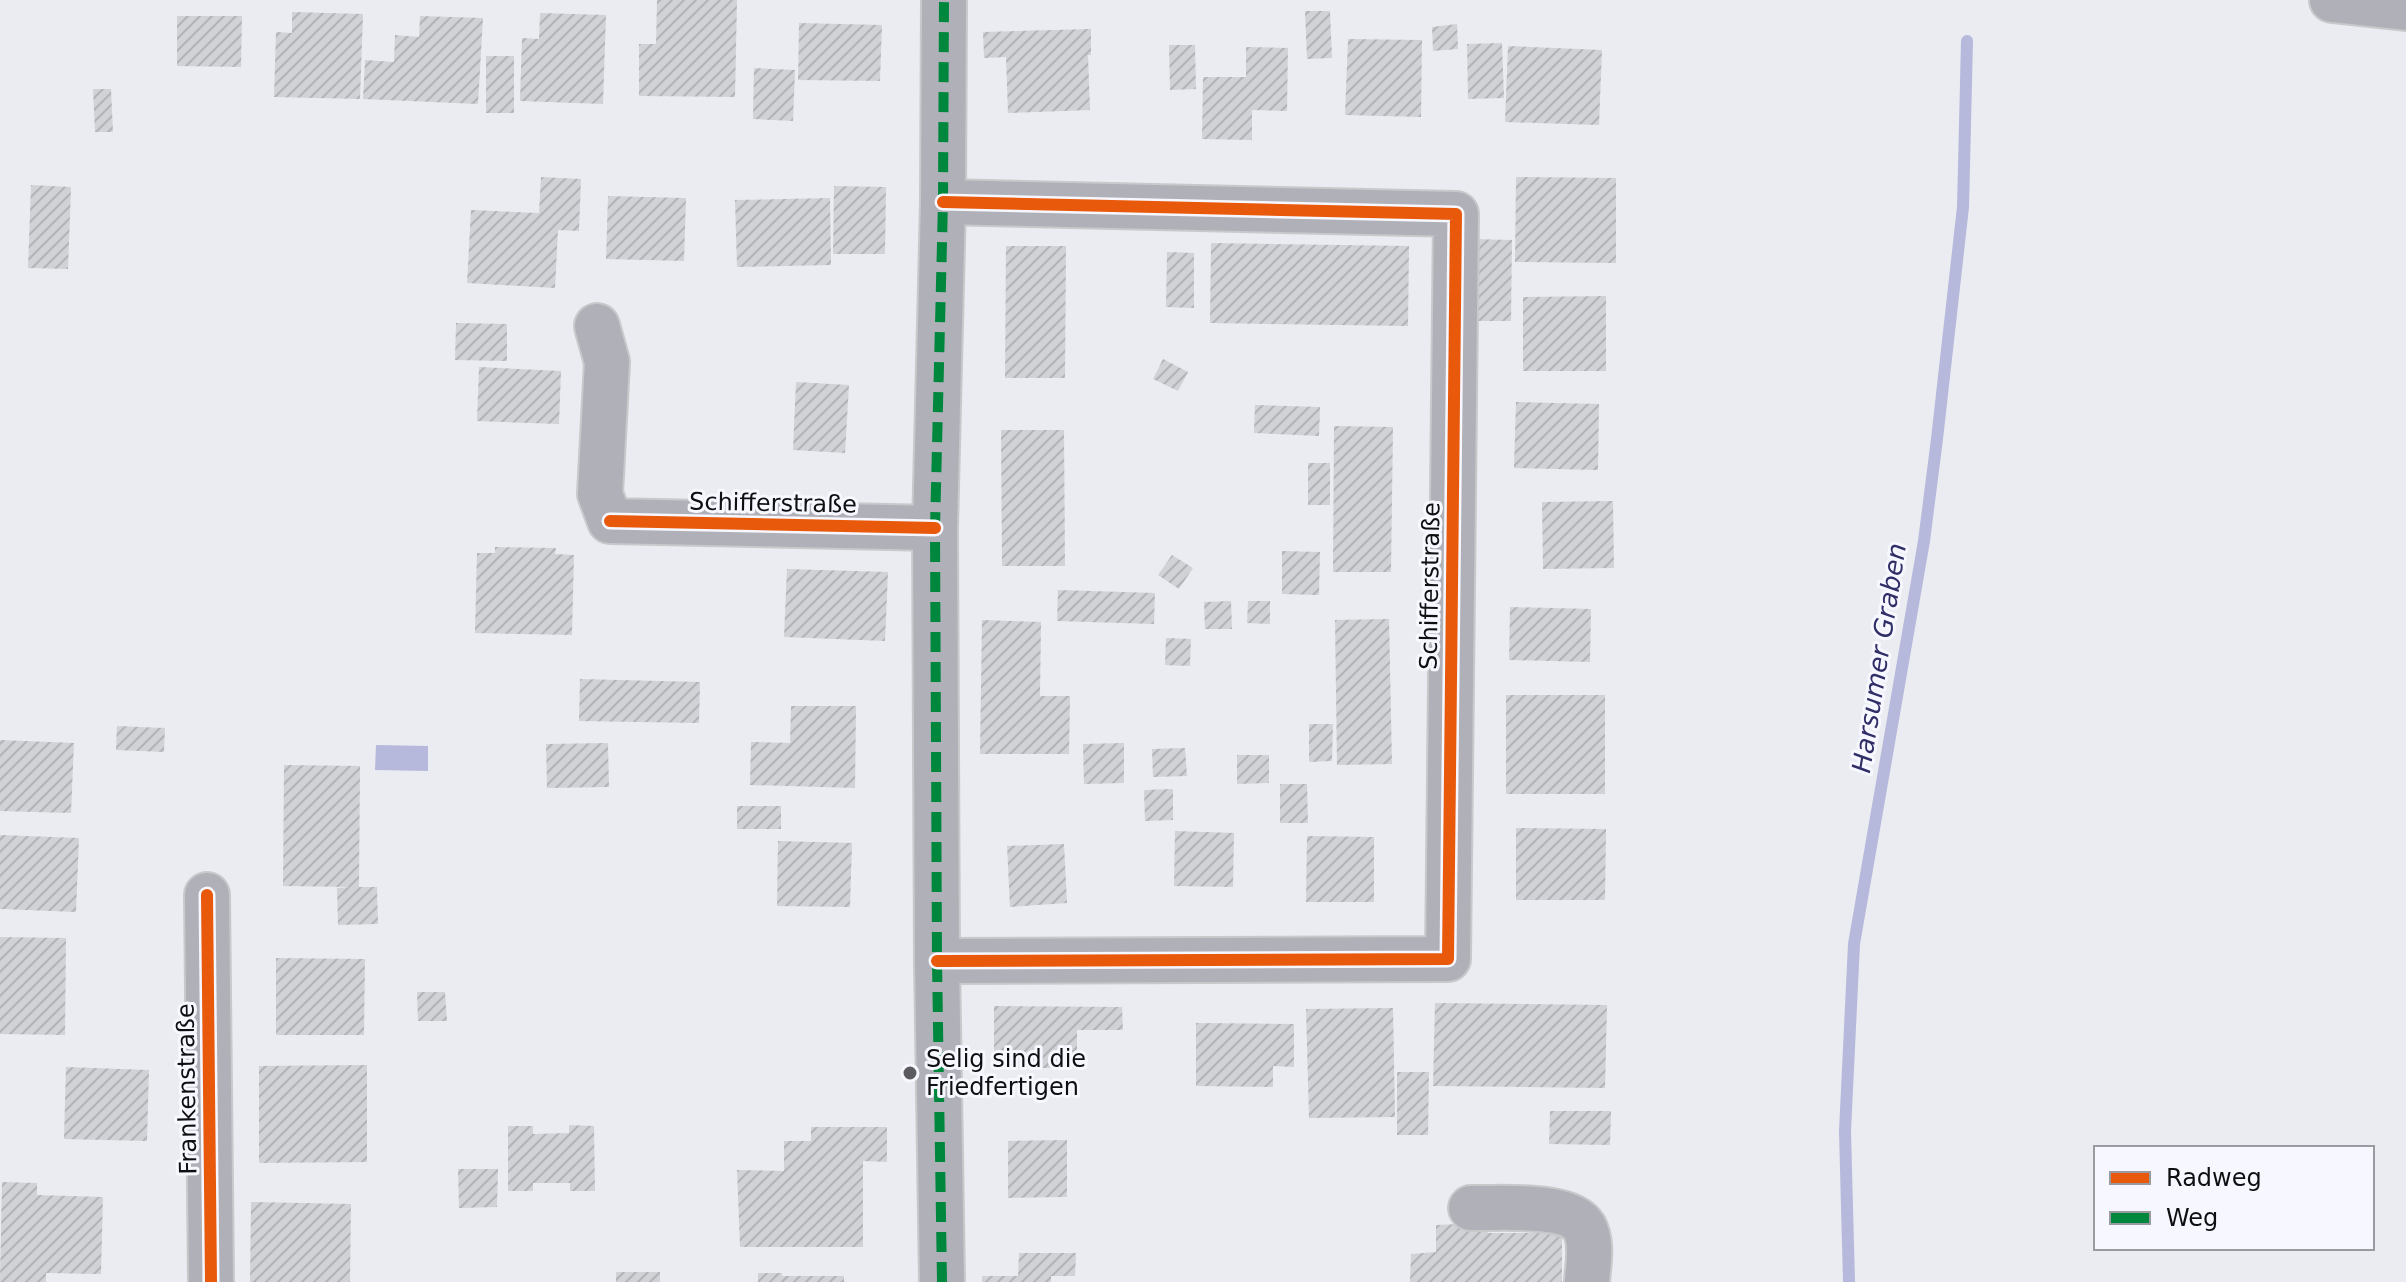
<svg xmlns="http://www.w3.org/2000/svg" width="2406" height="1282" viewBox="0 0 2406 1282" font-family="'DejaVu Sans',sans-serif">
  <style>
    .water { fill: #b6b9db }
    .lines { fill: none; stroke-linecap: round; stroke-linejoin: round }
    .stream { stroke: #b6b9db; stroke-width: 12 }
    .building { fill: url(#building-hatch) }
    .minor-casing { stroke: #c9c9cc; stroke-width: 48 }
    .minor { stroke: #b0b0b8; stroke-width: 44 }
    .quiet { stroke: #00873e; stroke-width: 10; stroke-dasharray: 20 10; stroke-linecap: butt }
    .cycleway-casing { stroke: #f7f8ff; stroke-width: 17 }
    .cycleway { stroke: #e8590c; stroke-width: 12 }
    .poi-dot { fill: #5c5c60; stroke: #f7f8ff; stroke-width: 3 }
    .labels { text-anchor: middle; stroke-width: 6; stroke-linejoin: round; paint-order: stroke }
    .street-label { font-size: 24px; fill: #0f0f12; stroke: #f7f8ff }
    .poi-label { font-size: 24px; fill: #0f0f12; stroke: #f7f8ff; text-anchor: start }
    .water-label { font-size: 26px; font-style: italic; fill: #302e67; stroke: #f7f8ff }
  </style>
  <defs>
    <pattern id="building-hatch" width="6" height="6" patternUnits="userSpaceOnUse" patternTransform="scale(2)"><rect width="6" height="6" fill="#d1d2d6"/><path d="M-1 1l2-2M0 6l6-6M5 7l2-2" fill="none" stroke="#b2b3b7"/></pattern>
  </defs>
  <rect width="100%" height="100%" fill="#ebecf1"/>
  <path class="water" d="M376,745L428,746V771L375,770Z"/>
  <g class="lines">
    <path class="stream" d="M1849,1282L1845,1131L1854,944L1924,541L1937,439L1963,207L1967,41"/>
  </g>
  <g class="building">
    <path d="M657,0H737L735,97L639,96V44H656Z"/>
    <path d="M1305,11H1330L1332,58L1307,59Z"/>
    <path d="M292,12L363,14L360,99L274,97L276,32L292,33Z"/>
    <path d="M540,13L606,15L603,104L520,101L522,38L539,39Z"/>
    <path d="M177,16H242L241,67L177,66Z"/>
    <path d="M420,16L483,18L478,104L363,99L365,60L394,62L395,35L419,37Z"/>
    <path d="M799,23L882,25L880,81L798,80Z"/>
    <path d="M1457,24L1458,49L1433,51L1432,27Z"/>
    <path d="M1091,29V55H1088L1090,110L1008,113L1006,57L984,58L983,32Z"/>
    <path d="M1348,39L1422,40L1421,117L1345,115Z"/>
    <path d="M1502,43L1504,98L1468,99L1467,44Z"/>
    <path d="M1169,45H1195L1196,89L1170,90Z"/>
    <path d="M1508,46L1602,50L1599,125L1505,122Z"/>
    <path d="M1246,47L1288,48L1287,111L1252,110V140L1202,139L1203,77H1246Z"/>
    <rect x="486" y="56" width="28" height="57"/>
    <path d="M754,68L795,70L793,121L753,119Z"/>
    <path d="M93,89H111L113,132H95Z"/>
    <path d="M541,177L581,179L579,231L558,230L555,288L467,283L471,210L539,213Z"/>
    <path d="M1516,177L1616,178V263L1515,262Z"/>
    <path d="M31,185L71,187L68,269L28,268Z"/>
    <path d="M834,186L886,187L885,254H833Z"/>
    <path d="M608,196L686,198L684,261L606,259Z"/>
    <path d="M830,198L831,265L737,267L735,200Z"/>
    <path d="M1473,239L1512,240L1511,321H1472Z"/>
    <path d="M1211,243L1409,246L1408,326L1210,323Z"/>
    <path d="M1006,246H1066L1065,378H1005Z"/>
    <path d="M1167,252L1194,253V308L1166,307Z"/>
    <path d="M1606,296V371H1523V297Z"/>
    <path d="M456,323L507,324V361L455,360Z"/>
    <path d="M1163,359L1188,372L1178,391L1153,379Z"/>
    <path d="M479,367L561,371L559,424L477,421Z"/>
    <path d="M796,382L849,385L845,453L793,450Z"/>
    <path d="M1516,402L1599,404L1598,470L1514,468Z"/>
    <path d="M1255,405L1320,407L1319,436L1254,433Z"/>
    <path d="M1334,426L1393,427L1391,572H1333Z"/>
    <path d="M1001,430H1064L1065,566H1002Z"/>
    <rect x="1308" y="463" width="22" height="42"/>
    <path d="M1613,501L1614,568L1543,569L1542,502Z"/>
    <path d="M495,547L556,548L555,554L574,555L572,635L475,633L477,553H495Z"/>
    <path d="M1282,551L1320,552L1319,595L1282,594Z"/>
    <path d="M1172,555L1193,568L1179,589L1158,575Z"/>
    <path d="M787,569L888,572L885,641L784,637Z"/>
    <path d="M1058,590L1155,593L1154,624L1057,621Z"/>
    <path d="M1231,601L1232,629H1205L1204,602Z"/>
    <path d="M1248,601H1270V624L1247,623Z"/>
    <path d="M1510,607L1591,609L1590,662L1509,660Z"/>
    <path d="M1389,619L1392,764L1337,765L1335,620Z"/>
    <path d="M982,620L1041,622L1040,696H1070L1069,754H980Z"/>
    <path d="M1166,638L1191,639L1190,666L1165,665Z"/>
    <path d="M580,679L700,682L699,723L579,721Z"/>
    <rect x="1506" y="695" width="99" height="99"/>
    <path d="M791,706H856L855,788L750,785L751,742L790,743Z"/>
    <path d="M1309,724H1333L1332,761L1309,762Z"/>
    <path d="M117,726L165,728L164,752L116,750Z"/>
    <path d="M0,740L74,743L71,813L0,811Z"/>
    <path d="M608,743L609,787L547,788L546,744Z"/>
    <path d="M1124,743V783L1084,784L1083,744Z"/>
    <path d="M1185,748L1187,776L1153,777L1152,749Z"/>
    <path d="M1237,755H1269V783L1237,784Z"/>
    <path d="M284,765L360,766L359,887H377L378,924L338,925L337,888L351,887L283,886Z"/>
    <path d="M1280,784H1307L1308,823H1280Z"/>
    <path d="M1173,789V820L1145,821L1144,790Z"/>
    <rect x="737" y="806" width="44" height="23"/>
    <path d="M1516,828L1606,829L1605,900H1516Z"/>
    <path d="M1175,831L1234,833L1233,887L1174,886Z"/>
    <path d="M0,835L79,838L76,912L0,909Z"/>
    <path d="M1307,836L1374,837V902H1306Z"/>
    <path d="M778,841L852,843L850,907L777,906Z"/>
    <path d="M1064,844L1067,903L1010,907L1007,846Z"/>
    <path d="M0,937L66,938L65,1035L0,1034Z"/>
    <path d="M276,958L365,959L364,1035H276Z"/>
    <path d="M417,992H445L447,1021H418Z"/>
    <path d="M1435,1003L1607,1005L1605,1088L1433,1086Z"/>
    <path d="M994,1006L1122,1007L1123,1030H1077V1068H994Z"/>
    <path d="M1393,1008L1395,1117L1309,1118L1306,1009Z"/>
    <path d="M1196,1023L1294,1024V1067L1273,1066V1087L1196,1086Z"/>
    <path d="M367,1065V1162L259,1163V1066Z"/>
    <path d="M66,1067L149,1070L147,1141L64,1139Z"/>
    <path d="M1397,1072H1429L1428,1135H1397Z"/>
    <path d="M1550,1111H1611L1610,1145L1549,1144Z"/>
    <path d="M569,1125L594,1126L595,1191H570V1183H533V1191H508V1126H533V1134L569,1133Z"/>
    <path d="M811,1127H887V1162L863,1161V1247H740L737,1170L784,1171V1141H811Z"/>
    <path d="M1067,1140V1197L1008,1198V1141Z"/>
    <path d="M458,1169H498L497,1207L459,1208Z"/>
    <path d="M2,1182L37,1183V1195L103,1197L101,1274L46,1273V1282H0Z"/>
    <path d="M251,1202L351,1204L350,1282H250Z"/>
    <path d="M1487,1223L1488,1233H1562V1282H1410L1411,1254L1436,1252V1225Z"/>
    <path d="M1019,1253H1076L1075,1276H1051V1282H982V1276H1018Z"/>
    <rect x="616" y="1272" width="44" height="10"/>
    <path d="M758,1273H782V1276H844V1282H758Z"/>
  </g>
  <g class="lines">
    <defs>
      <g id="minor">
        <path d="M2332,0L2406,8"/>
        <path d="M597,326L607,362L600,494L610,521L935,528"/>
        <path d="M207,895L211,1282"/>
        <path d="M937,961L1448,959L1456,214L943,202"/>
        <path d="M1471,1208C1497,1209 1569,1202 1584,1227C1593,1243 1588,1265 1587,1282"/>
        <path d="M942,1282L937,961L935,528L943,202L944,0"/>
      </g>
    </defs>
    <use href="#minor" class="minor-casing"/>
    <use href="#minor" class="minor"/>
    <path class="quiet" d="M942,1282L937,961L935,528L943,202L944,0"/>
    <defs>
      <g id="cycleway">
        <path d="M610,521L935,528"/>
        <path d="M207,895L211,1282"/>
        <path d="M937,961L1448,959L1456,214L943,202"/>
      </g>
    </defs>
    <use href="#cycleway" class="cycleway-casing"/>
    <use href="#cycleway" class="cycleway"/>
  </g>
  <circle class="poi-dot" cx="910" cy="1073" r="8"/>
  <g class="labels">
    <g class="street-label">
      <text transform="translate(773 503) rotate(1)" y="8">Schifferstraße</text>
      <text transform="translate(1430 586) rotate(-89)" y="8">Schifferstraße</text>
      <text transform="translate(187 1089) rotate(-91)" y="8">Frankenstraße</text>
    </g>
    <g class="poi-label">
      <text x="926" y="1067">Selig sind die<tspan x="926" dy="28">Friedfertigen</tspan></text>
    </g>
    <g class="water-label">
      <text transform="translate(1879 658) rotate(-81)" y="9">Harsumer Graben</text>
    </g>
  </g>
  <rect x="2094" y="1146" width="280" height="104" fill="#f7f8ff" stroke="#9a9ba0" stroke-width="2"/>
  <rect x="2110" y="1172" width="40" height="12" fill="#e8590c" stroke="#9a9ba0" stroke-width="2"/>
  <text x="2166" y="1186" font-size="24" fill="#0f0f12">Radweg</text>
  <rect x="2110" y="1212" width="40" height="12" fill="#00873e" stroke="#9a9ba0" stroke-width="2"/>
  <text x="2166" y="1226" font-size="24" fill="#0f0f12">Weg</text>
</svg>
